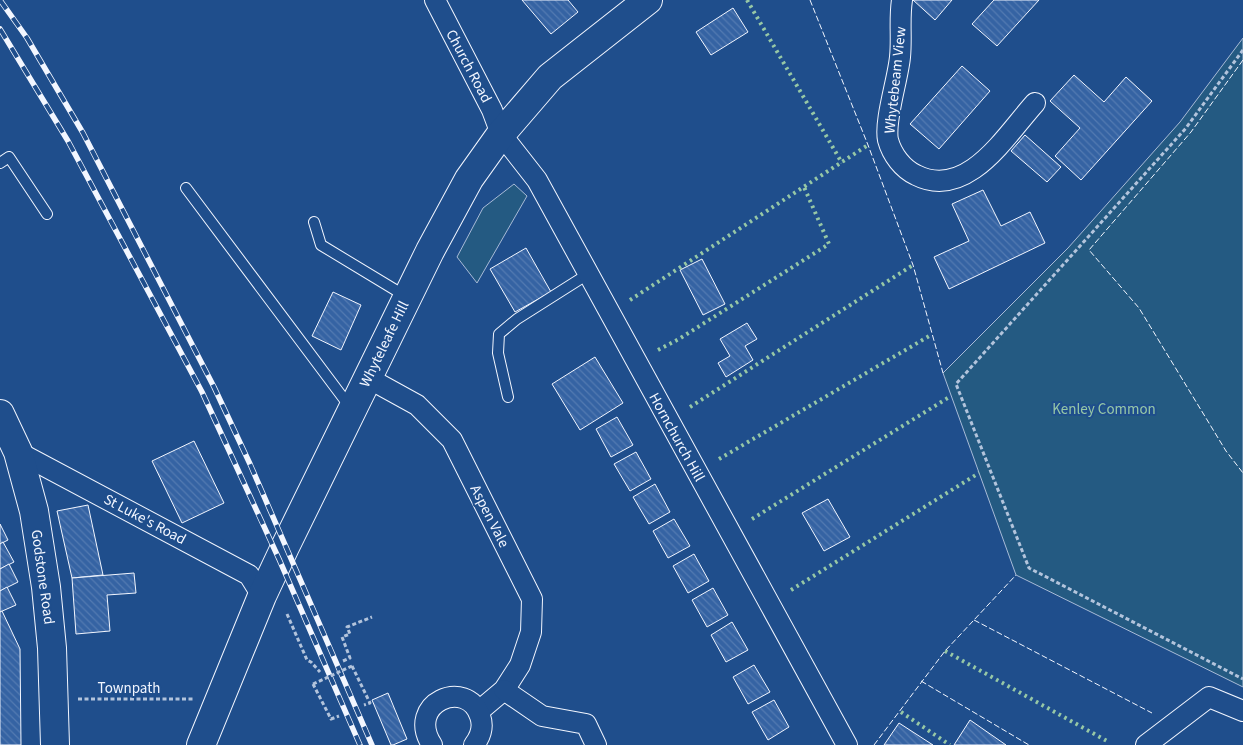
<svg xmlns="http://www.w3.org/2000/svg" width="1243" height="745" viewBox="0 0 1243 745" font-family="'Source Sans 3',sans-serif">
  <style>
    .park { fill: #245a82; stroke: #a8bbd7 }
    .building { fill: url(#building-back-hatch); stroke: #f2f6ff }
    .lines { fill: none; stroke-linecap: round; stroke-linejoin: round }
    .lane-casing { stroke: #f2f6ff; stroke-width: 12 }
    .street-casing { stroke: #f2f6ff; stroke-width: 22 }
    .secondary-casing { stroke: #f2f6ff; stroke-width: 30 }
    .highway-casing { stroke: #f2f6ff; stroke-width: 30 }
    .path { stroke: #b3c4dc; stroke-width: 3; stroke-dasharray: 4 2.5; stroke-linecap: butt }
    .lane { stroke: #1f4e8c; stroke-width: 10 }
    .street { stroke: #1f4e8c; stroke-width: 20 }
    .secondary { stroke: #1f4e8c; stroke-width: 28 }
    .highway { stroke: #1f4e8c; stroke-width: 28 }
    .rail-casing { stroke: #f2f6ff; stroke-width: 5.5 }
    .rail { stroke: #1f4e8c; stroke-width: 4; stroke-dasharray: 11; stroke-linecap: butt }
    .path-bridge { stroke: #b3c4dc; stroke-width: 3; stroke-dasharray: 4 2.5; stroke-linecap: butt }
    .hedge { stroke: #97c8a6; stroke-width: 4; stroke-dasharray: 2.5 4; stroke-linecap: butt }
    .fence { stroke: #f2f6ff; stroke-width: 1; stroke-dasharray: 6 2.5; stroke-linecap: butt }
    .labels { text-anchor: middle; stroke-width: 4; stroke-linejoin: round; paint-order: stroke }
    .street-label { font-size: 15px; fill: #f2f6ff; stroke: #1f4e8c }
    .park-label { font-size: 15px; fill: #97c8a6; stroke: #1f4e8c }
  </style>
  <defs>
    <pattern id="building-back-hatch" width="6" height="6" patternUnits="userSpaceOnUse" patternTransform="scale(1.25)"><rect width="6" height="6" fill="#3563a3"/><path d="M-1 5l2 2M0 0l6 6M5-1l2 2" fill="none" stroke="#537ab1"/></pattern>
  </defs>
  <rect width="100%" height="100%" fill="#1f4e8c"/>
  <g class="park">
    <path d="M1243,38V687L1016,575L943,373L1068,248L1180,122Z"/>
    <path d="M514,184L527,196L477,283L457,257L483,208Z"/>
  </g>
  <g class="building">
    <path d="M522,0H568L578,12L551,34Z"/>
    <path d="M913,0H952L935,20Z"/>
    <path d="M994,0H1039L997,46L972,24Z"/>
    <path d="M733,8L748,32L711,55L696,32Z"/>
    <path d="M962,66L990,91L939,149L910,124Z"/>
    <path d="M1074,75L1104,102L1126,77L1152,101L1081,180L1055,156L1080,128L1050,101Z"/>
    <path d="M1025,135L1061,167L1047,182L1011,151Z"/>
    <path d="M983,190L1001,226L1030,212L1045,243L949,289L934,257L969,241L952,204Z"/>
    <path d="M526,248L551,292L515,312L490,269Z"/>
    <path d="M702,259L725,304L703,315L680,270Z"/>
    <path d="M333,292L361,305L341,350L312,336Z"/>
    <path d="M747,323L757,339L745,346L753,360L726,377L718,363L730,356L720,339Z"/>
    <path d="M595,357L623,403L580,430L552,384Z"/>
    <path d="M617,417L633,445L611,457L596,429Z"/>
    <path d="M194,441L224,503L182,523L152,461Z"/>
    <path d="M636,452L651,479L630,491L614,464Z"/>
    <path d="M655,484L670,512L649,524L633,497Z"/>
    <path d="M828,499L850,537L824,551L802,513Z"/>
    <path d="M88,505L103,575L72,578L57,511Z"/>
    <path d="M674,519L690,546L668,558L653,531Z"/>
    <path d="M0,524L8,540L0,544Z"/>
    <path d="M3,542L14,562L0,569V544Z"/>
    <path d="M694,554L709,581L688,593L673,566Z"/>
    <path d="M9,564L18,582L0,591V569Z"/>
    <path d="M134,573L136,593L107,595L110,631L76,634L72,578Z"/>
    <path d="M7,587L16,605L0,612V591Z"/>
    <path d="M713,588L728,615L707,627L692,600Z"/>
    <path d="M2,611L20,649L21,745H0V612Z"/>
    <path d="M732,622L748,650L726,662L711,635Z"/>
    <path d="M754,665L770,692L748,704L733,677Z"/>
    <path d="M388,693L407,739L393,745H391L372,700Z"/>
    <path d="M774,700L789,727L768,740L752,712Z"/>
    <path d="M970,720L1006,745H954Z"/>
    <path d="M899,723L933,745H884Z"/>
  </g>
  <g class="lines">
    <defs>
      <g id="lane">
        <path d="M0,163L9,157L47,214"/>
        <path d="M186,188L350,407"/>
        <path d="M314,222L321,245L407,297"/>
        <path d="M508,397L498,353L499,334L517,319L588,274"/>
      </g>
      <g id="street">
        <path d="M435,0L492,110L501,134L537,180L847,745"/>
        <path d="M902,0C899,19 902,38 900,57C898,79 884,121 888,140C892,155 903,169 916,175C967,201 1006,135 1035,103"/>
        <path d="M368,378L417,405L452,440L532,599L531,632L520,665L504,690L479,711"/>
        <path d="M18,452L249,575L262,596"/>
        <path d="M504,690L542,716L586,724L596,745"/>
        <path d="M432,745C405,703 467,677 480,716C484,727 481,736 474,745"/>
        <path d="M1146,745L1209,697L1243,711"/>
      </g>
      <path id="secondary" d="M201,745L262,596L285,547L430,251L469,179L501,134L550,77L648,0"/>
      <path id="highway" d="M0,414L18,452L34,511L46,587L52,648L55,745"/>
    </defs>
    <use href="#lane" class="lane-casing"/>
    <use href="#street" class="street-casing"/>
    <use href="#secondary" class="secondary-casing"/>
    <use href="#highway" class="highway-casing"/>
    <g class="path">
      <path d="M1243,50L1186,128L956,384L1029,568L1243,679"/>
      <path d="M287,614L307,660L311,662L320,672"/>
      <path d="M343,661L350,658L342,637L350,634L347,627L372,617"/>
      <path d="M352,666L370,703L364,705"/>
      <path d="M313,684L331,719L339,716"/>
      <path d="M78,699H194"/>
    </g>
    <use href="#lane" class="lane"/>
    <use href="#street" class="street"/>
    <use href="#secondary" class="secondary"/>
    <use href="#highway" class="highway"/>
    <defs>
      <g id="rail">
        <path d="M0,0L27,38L83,133L214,387L250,464L372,745"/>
        <path d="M0,29L68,141L202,392L279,559L360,745"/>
      </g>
    </defs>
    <use href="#rail" class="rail-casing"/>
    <use href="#rail" class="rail"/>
    <path class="path-bridge" d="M313,684L352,666"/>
    <g class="hedge">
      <path d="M747,0L842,163"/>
      <path d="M630,300L868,145"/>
      <path d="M658,350L679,339L829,244L804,187"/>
      <path d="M690,407L913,265"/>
      <path d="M719,459L931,335"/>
      <path d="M752,519L951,396"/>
      <path d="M791,590L979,473"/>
      <path d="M945,651L1107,741"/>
      <path d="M901,712L950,745"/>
    </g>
    <g class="fence">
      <path d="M810,0L868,145L913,265L943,373"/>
      <path d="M1243,60L1191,132L1089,250L1139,308L1226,451L1243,473"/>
      <path d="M974,620L1152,713"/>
      <path d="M921,681L1029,745"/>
      <path d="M874,745L945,651L1016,575"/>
    </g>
  </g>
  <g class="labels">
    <g class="street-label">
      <text transform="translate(469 66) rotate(62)" y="5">Church Road</text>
      <text transform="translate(895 80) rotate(-84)" y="5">Whytebeam View</text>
      <text transform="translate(384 344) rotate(-64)" y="5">Whyteleafe Hill</text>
      <text transform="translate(677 437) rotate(61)" y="5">Hornchurch Hill</text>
      <text transform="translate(490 516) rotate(63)" y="5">Aspen Vale</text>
      <text transform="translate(145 519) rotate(28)" y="5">St Luke's Road</text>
      <text transform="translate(43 577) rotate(82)" y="5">Godstone Road</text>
      <text x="129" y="693">Townpath</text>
    </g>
    <g class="park-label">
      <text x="1104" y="414">Kenley Common</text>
    </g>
  </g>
</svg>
